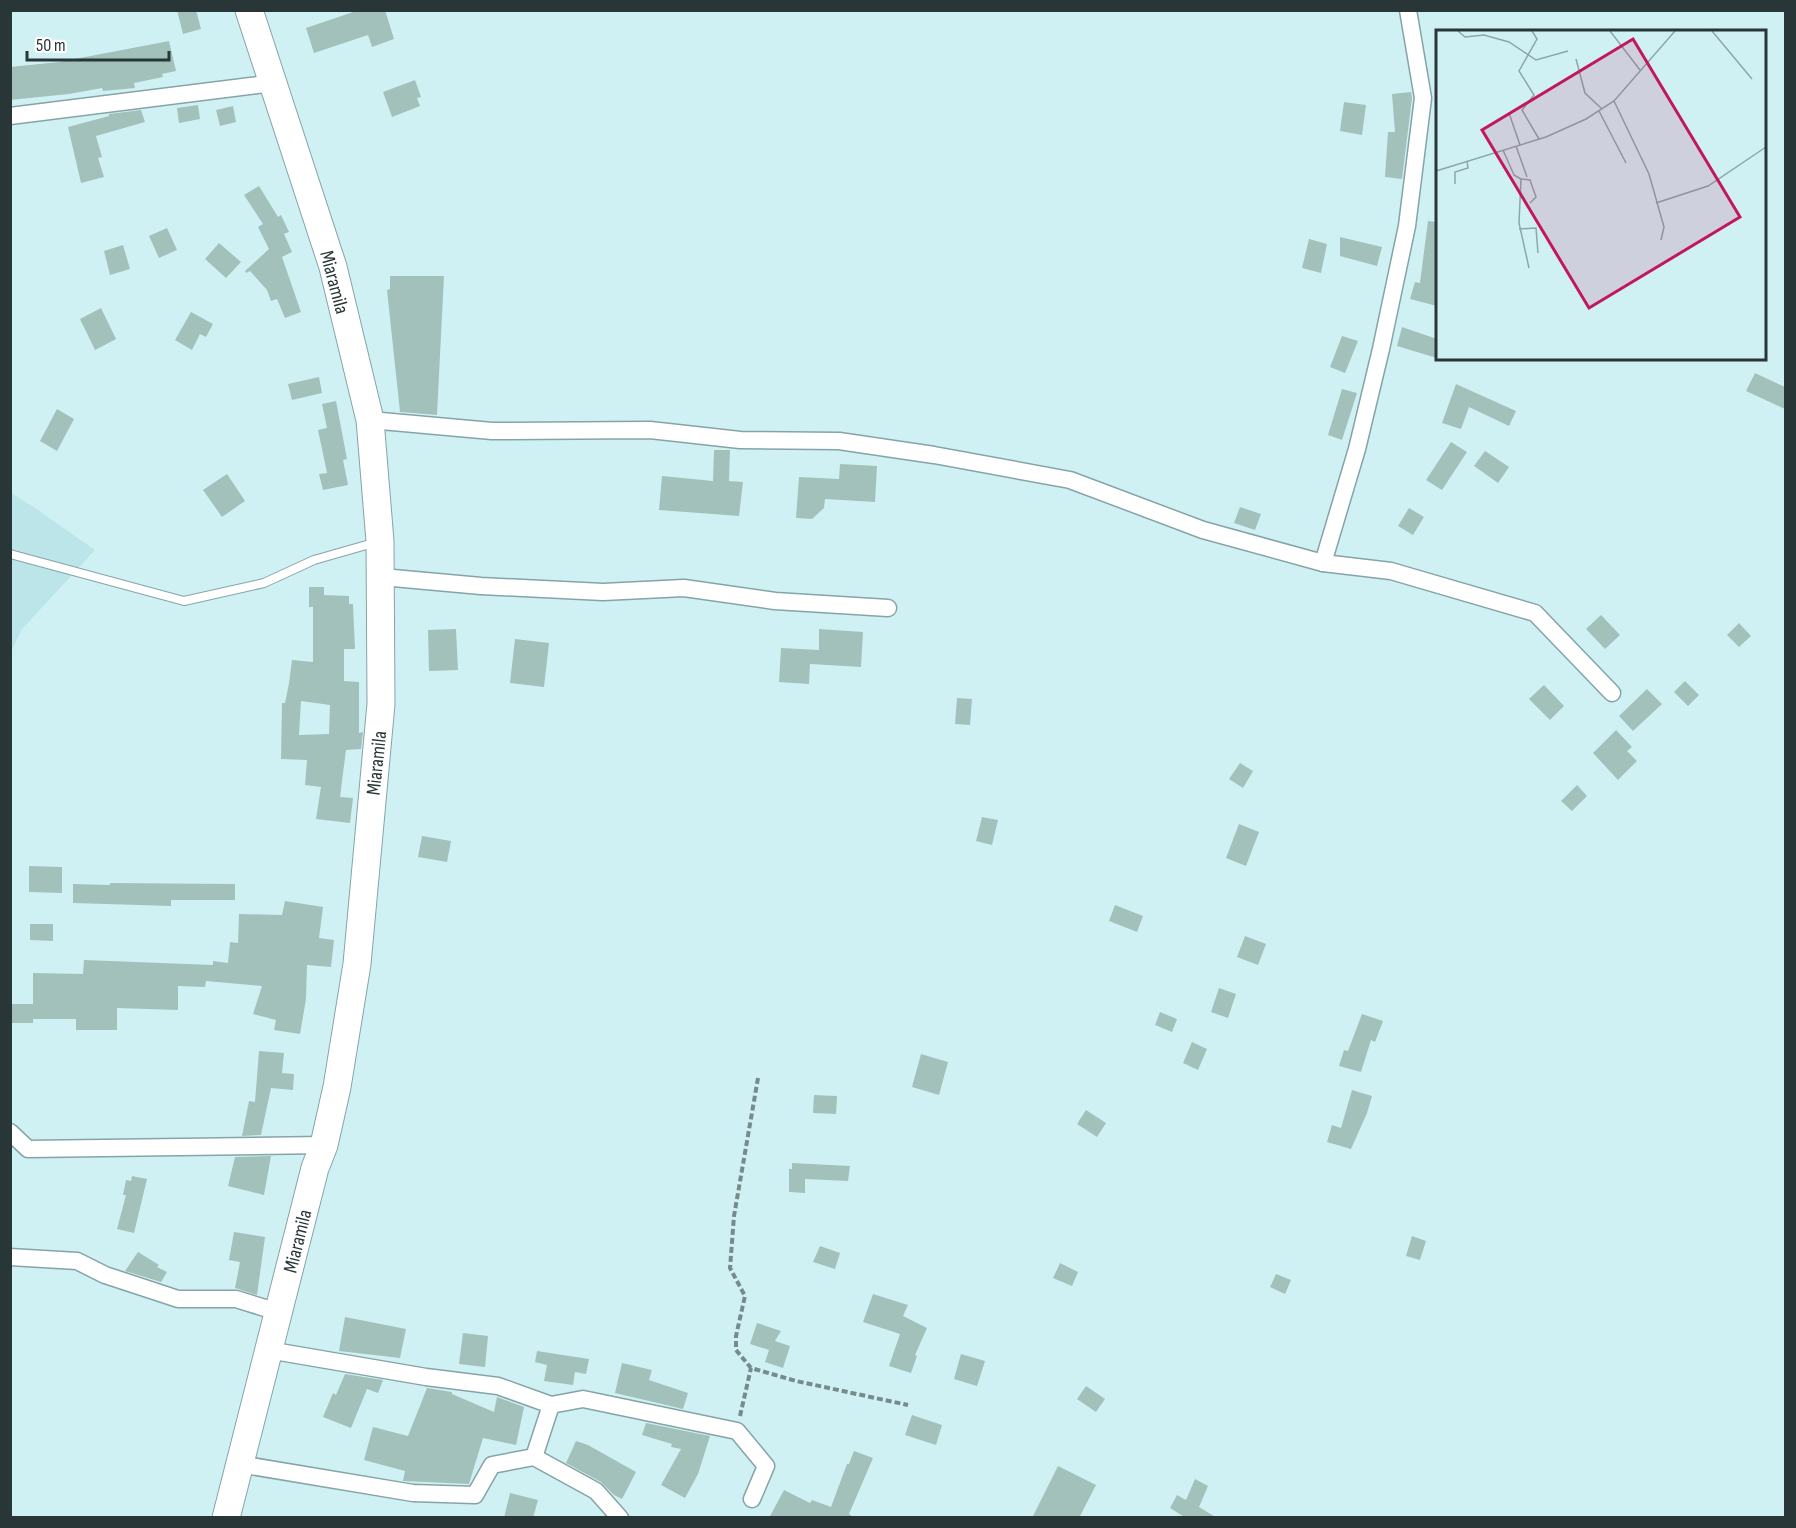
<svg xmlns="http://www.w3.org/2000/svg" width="1796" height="1528" viewBox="0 0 1796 1528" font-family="'Sofia Sans Condensed',sans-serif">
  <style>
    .built { fill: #bce5e9 }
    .building { fill: #a3c1bb; fill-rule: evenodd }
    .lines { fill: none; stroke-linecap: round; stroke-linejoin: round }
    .service-casing { stroke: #85a4a7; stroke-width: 10 }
    .minor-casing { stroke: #85a4a7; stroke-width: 19 }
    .primary-casing { stroke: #85a4a7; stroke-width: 29 }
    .path { stroke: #758b8c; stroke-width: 4; stroke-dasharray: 6 3; stroke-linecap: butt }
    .service { stroke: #fff; stroke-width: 8 }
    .minor { stroke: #fff; stroke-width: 16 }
    .primary { stroke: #fff; stroke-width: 27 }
    .labels { text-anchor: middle; stroke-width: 4.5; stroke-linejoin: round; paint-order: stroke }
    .street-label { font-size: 20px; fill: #293637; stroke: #fff }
    .inset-road { fill: none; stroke: #8da6a8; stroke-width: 1.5 }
    .view { fill: #c2185b; fill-opacity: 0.15; stroke: #c2185b; stroke-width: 3 }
    .inset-edge { fill: none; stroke: #293637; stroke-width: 3 }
  </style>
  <rect width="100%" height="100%" fill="#d0f1f4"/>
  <path class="built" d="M11,493L35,508L95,550L22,629L11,652Z"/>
  <g class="building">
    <path d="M177,10H196L201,29L183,34Z"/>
    <path d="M359,10H385L394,39L372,47L368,35L314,53L306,28Z"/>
    <path d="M169,41L176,71L162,74L163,77L134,83L135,88L103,91L102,88L69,94L10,100V67L59,62Z"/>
    <path d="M415,80L421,97L417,98L420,106L392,117L383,92Z"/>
    <path d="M1411,92L1412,98L1402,179L1385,177L1388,132H1395L1392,94Z"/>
    <path d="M1344,102L1366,105L1362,135L1340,131Z"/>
    <path d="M198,105L200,119L179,123L177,108Z"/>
    <path d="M233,106L236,122L220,126L216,110Z"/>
    <path d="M141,110L145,122L96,136L102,157L98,158L104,177L81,183L68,127L109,116V114Z"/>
    <path d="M259,186L278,217L281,215L289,232L284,234L292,252L282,257L301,312L285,318L277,299L271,301L267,290L250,271L246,273L245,271L269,249L258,227L263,224L244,195Z"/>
    <path d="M1428,221L1437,222V306L1410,299L1415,282L1420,283Z"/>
    <path d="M167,228L177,250L159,258L149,236Z"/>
    <path d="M1340,237L1382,247L1377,266L1340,256Z"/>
    <path d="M1309,239L1327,244L1321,273L1302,268Z"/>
    <path d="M219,243L241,262L226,278L205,259Z"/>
    <path d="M123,245L130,269L110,275L104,251Z"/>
    <path d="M390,276H444L437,415L400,412L387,290L390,289Z"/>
    <path d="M101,308L116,339L95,350L80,319Z"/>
    <path d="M191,312L213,324L206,337L200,334L192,350L175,340Z"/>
    <path d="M1402,327L1437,339V358L1397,346Z"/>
    <path d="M1342,336L1358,341L1345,373L1330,367Z"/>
    <path d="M1755,373L1785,387V409L1746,391Z"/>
    <path d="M319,377L322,393L292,400L288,384Z"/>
    <path d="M1456,384L1516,411L1509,426L1469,407L1461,429L1442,423Z"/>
    <path d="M1342,389L1357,393L1342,440L1328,435Z"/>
    <path d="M336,401L347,459L343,460L348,485L323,490L319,474L327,473L318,430L327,428L322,404Z"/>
    <path d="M57,409L74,419L57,451L40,441Z"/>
    <path d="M1451,442L1467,452L1442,490L1426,480Z"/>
    <path d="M714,450H730L729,481L743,482L739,516L659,510L662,476L713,481Z"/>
    <path d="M1485,451L1509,467L1498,483L1474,466Z"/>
    <path d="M840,464L877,466L875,502L825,499L824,508L812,519L796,518L799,477L839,479Z"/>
    <path d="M227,474L245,501L222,517L203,490Z"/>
    <path d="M1240,507L1261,514L1255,530L1234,523Z"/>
    <path d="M1409,508L1424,517L1413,535L1398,526Z"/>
    <path d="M309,587H324V595L349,596V604H353L355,649H344V681L359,682V733L363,732L361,749L346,750L340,797L353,798L350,823L316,819L321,787L305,785L307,760L281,759L282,703H285L289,683L292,660L313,662V607H309ZM301,701L330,705L329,734L299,735Z"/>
    <path d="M1601,615L1620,635L1605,649L1586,629Z"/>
    <path d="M1739,623L1751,636L1739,647L1727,635Z"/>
    <path d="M456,629L458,670L429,671L428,630Z"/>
    <path d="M819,629L863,632L861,667L810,664L809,684L779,682L781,648L819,650Z"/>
    <path d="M515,639L549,643L544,687L510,683Z"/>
    <path d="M1685,681L1699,695L1688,706L1674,692Z"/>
    <path d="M1544,685L1564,706L1550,720L1529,699Z"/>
    <path d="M1647,689L1662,704L1633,731L1619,716Z"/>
    <path d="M957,698L972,699L970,725L955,724Z"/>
    <path d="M1616,730L1632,747L1627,751L1637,761L1618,780L1593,753Z"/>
    <path d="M1240,763L1253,771L1243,788L1229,779Z"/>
    <path d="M1577,785L1587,796L1572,811L1561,801Z"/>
    <path d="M982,817L998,820L992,845L976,841Z"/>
    <path d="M1239,824L1259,832L1246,866L1226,858Z"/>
    <path d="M422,836L451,841L447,862L418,857Z"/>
    <path d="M29,866L62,867V893L29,892Z"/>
    <path d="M110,883L235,884V900H171V906L73,903V884L110,885Z"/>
    <path d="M285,901L323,907L319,938L334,940L331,967L307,965L306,999L300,1034L274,1030L276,1020L253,1014L262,986L206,981L205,987L178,986V1010L117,1008V1030H76V1019H33V1023H10V1004H33V973L83,974L84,960L213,965V961L228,963L230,942L238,943L239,914L282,915Z"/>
    <path d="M1115,905L1143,916L1137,932L1109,921Z"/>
    <path d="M30,924H53V941L30,940Z"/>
    <path d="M1245,936L1266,944L1258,965L1237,957Z"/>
    <path d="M1219,988L1236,994L1228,1018L1211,1012Z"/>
    <path d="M1160,1012L1177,1019L1172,1032L1155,1025Z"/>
    <path d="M1362,1014L1383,1021L1375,1042L1371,1040L1361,1072L1339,1066L1344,1050L1348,1051Z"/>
    <path d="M1192,1042L1207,1049L1198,1070L1183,1063Z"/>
    <path d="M259,1051L284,1053L282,1073L294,1074L293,1090L271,1088L261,1135L242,1136L249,1101L255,1102Z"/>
    <path d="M921,1054L948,1062L939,1095L912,1087Z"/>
    <path d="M1352,1090L1372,1096L1367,1113L1351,1149L1327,1142L1332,1125L1341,1128Z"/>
    <path d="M814,1095L837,1096L836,1114L813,1113Z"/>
    <path d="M1086,1110L1106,1123L1097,1137L1077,1124Z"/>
    <path d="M271,1156L264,1195L228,1186L235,1157Z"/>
    <path d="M792,1163L850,1166L848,1181L805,1179V1193L789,1192V1169H792Z"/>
    <path d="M132,1176L147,1179L134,1233L117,1229L126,1195H123L126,1180L131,1181Z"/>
    <path d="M234,1232L265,1237L257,1295L235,1288L240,1262L229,1260Z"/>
    <path d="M1412,1236L1426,1241L1420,1260L1406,1256Z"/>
    <path d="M820,1246L840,1253L835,1269L813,1262Z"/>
    <path d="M138,1252L159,1265L157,1267L167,1272L161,1282L125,1271Z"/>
    <path d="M1060,1263L1078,1272L1072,1286L1053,1278Z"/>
    <path d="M1276,1274L1291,1280L1285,1294L1270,1287Z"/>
    <path d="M873,1294L908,1305L903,1316L927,1328L915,1355L917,1356L911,1373L889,1366L900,1334L863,1322Z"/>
    <path d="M345,1317L406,1329L400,1358L339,1351Z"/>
    <path d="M757,1323L781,1331L775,1341L790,1346L783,1368L765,1362L769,1350L750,1344Z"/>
    <path d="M463,1333L488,1336L485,1367L459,1364Z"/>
    <path d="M537,1351L589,1359L586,1374L575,1372L573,1385L544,1381L547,1365L535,1362Z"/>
    <path d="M961,1354L985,1361L977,1386L954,1379Z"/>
    <path d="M622,1363L652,1370L649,1380L688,1393L683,1409L615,1393Z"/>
    <path d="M345,1374L383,1380L378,1393L367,1389L351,1428L323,1417L333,1393L336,1395Z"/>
    <path d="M1086,1386L1105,1399L1096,1412L1077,1399Z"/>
    <path d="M427,1388L452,1392V1394L494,1412L497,1397L524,1407L516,1445L483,1438L469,1484L403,1481L405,1471L364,1460L373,1427L408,1436Z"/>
    <path d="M912,1415L942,1425L936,1445L905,1435Z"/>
    <path d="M646,1423L710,1436L698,1474L685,1498L661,1485L681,1449L671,1447L672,1444L642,1435Z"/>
    <path d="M576,1441L588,1445L636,1472L622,1499L614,1495L601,1482L566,1463Z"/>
    <path d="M854,1451L873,1458L849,1514L854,1518H769L784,1490L810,1503L812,1500L831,1507L847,1464H849Z"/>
    <path d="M1058,1466L1096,1485L1079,1518H1032Z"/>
    <path d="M1195,1479L1208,1486L1199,1507L1217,1518H1186L1170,1508L1177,1495L1186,1500Z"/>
    <path d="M510,1493L538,1500L533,1518H504Z"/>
  </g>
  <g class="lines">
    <defs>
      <path id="service" d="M10,554L184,601L264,583L314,560L377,542"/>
      <g id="minor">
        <path d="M10,116L274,83"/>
        <path d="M370,420L492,431L650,430L740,440L839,441L934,455L1070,480L1203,530L1323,563L1391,571L1535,613L1612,693"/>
        <path d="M1323,563L1357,449L1381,349L1407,226L1423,98L1408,10"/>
        <path d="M382,577L481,586L603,592L684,588L775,601L888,608"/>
        <path d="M10,1132L28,1149L324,1145"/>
        <path d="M10,1257L77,1261L105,1275L178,1299H236L278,1312"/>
        <path d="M268,1350L426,1377L498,1386L551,1405"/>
        <path d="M534,1457L551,1405L583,1399L737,1431L766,1466L752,1499"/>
        <path d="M239,1464L413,1493L475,1495L492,1465L534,1457L596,1491L620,1518"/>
      </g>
      <path id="primary" d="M226,1518L315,1168L324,1145L337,1087L357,964L381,704L380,541L370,420L333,267L249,10"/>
    </defs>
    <use href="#service" class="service-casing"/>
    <use href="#minor" class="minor-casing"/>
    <use href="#primary" class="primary-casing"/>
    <g class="path">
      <path d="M758,1078L734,1216L730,1268L745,1296L736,1336V1350L751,1368L796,1381L908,1405"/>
      <path d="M740,1416L751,1368"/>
    </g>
    <use href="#service" class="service"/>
    <use href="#minor" class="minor"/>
    <use href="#primary" class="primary"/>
  </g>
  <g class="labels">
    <g class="street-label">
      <text transform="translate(335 282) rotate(75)" y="7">Miaramila</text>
      <text transform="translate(376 763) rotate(-84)" y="7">Miaramila</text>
      <text transform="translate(297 1241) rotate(-76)" y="7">Miaramila</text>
    </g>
  </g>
  <g transform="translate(1436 30)">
    <rect width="330" height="330" fill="#d0f1f4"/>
    <path class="inset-road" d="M22,1L29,7L48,5L73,12L100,30L132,21M96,1L101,9L83,41L98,65L86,80L103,109M174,1L204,40M276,1L316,49M140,29L149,63L166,79M178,71L213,144L228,197L225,210M163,81L190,133M73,83L84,115M80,116L91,147M67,120L78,145L85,149L83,193L93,238M0,141L110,107L150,89L178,71L239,1M85,149L94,150L100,167L94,173M19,154V142L32,138L31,131M220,173L272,156L330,117M83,199L100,198L102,223"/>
    <path class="view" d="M197,9L304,187L153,278L46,100Z"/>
    <rect width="330" height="330" class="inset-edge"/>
  </g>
  <rect width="1796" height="1528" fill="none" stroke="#293637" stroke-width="24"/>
  <path d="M27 51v9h142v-9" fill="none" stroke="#293637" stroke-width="3"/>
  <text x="36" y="51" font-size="18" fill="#293637" stroke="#ffffff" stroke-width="4.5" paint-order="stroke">50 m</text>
</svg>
